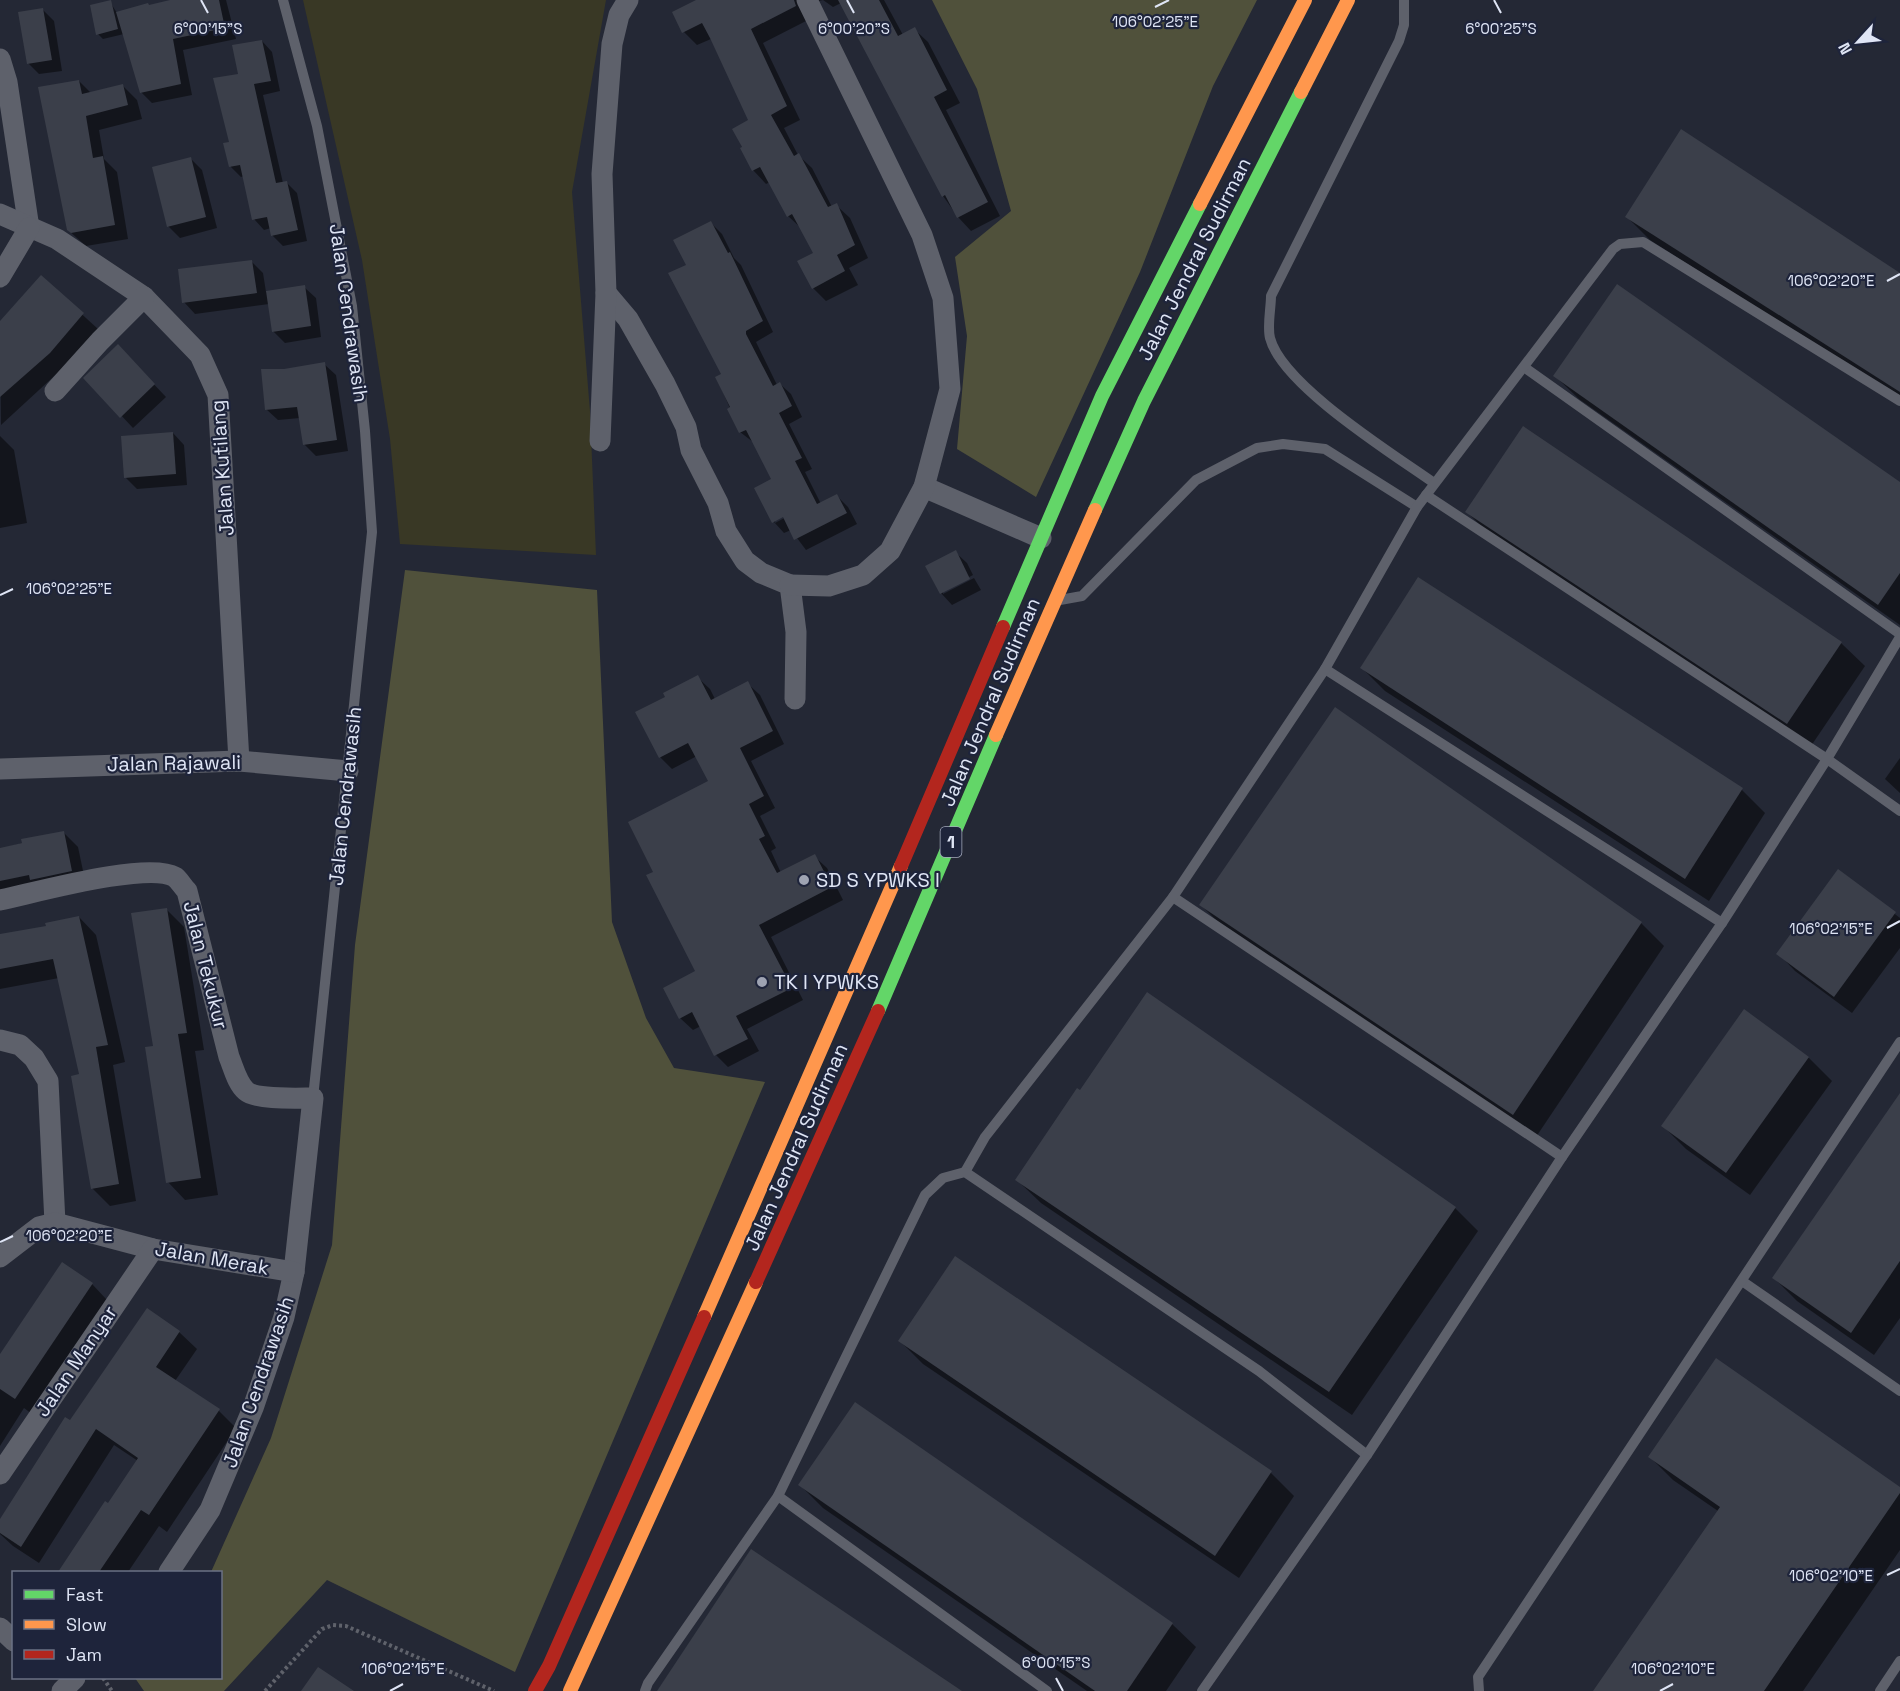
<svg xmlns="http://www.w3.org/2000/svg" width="1900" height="1691" viewBox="0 0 1900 1691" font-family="'Space Grotesk',sans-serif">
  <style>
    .green { fill: #393825 }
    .forest { fill: #50513b }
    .shadow { fill: #0007; fill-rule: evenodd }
    .building { fill: #3b3f4a }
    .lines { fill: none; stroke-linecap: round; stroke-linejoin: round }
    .path { stroke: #5f626b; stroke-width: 4; stroke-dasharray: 3 3; stroke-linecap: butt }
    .lane { stroke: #5e616b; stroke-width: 10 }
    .street { stroke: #5e616b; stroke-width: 21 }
    .fast { stroke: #63d668; stroke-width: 14 }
    .slow { stroke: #ff974d; stroke-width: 14 }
    .jam { stroke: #b3261e; stroke-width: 14 }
    .ticks { fill: none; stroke: #dfe5f5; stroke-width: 2 }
    .poi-dot { fill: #9ea3b2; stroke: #1e243b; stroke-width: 2 }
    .labels { text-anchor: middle; stroke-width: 4.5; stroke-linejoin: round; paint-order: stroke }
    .shield { fill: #1e243b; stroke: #a5abbd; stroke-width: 1.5 }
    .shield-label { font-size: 18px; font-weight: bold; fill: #dfe5f5 }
    .street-label { font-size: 20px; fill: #dfe5f5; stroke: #1e243b }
    .poi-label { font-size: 20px; fill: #dfe5f5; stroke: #1e243b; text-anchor: start }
    .ticks-label { font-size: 15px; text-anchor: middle; fill: #dfe5f5; stroke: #1e243b; stroke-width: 4.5; stroke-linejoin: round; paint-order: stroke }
  </style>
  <rect width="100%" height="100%" fill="#242835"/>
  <path class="green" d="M303,0H606L572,192L590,411L596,555L400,544L390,439L362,260Z"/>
  <g class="forest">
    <path d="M932,0H1257L1213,86L1140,272L1036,497L957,449L967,336L955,257L1011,211L977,89Z"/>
    <path d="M405,570L597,590L612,922L646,1018L674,1068L765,1082L515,1672L327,1580L224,1691H144L135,1678H220V1572H211L271,1438L332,1245L355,945Z"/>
  </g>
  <g class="shadow">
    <path d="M175,0H226L236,39L183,50L192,95L152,103L141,92L124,34L103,39L98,34L110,2L117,13Z"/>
    <path d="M700,0H884L903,35L914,29L928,42L960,103L946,110L1000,216L971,231L958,217L943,196L841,3L833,7L823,0L814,2L808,20L763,43L800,120L784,128L798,155L812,168L832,207L836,205L850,218L868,258L849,268L858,285L826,301L813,288L815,253L801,228L788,216L770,182L766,184L753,170L734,130L750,121L711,39L697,45L684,32Z"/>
    <path d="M42,9L54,21L62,71L39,74L28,63Z"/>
    <path d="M262,41L272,52L280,91L263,95L283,183L286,182L297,193L307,241L283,246L272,235L271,228L264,230L254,219L244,176L241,177L231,167V143L240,75Z"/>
    <path d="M79,81L91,93L123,86L137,100L142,119L99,130L104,159L117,172L128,239L86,246L68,230Z"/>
    <path d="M191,159L202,170L217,228L180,238L168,226Z"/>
    <path d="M1627,217L1900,275V400L1650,240Z"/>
    <path d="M711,223L722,234L734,258L741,265L773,332L756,342L777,385L780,384L791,394L802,417L789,424L812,469L805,472L821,504L837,496L848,507L857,524L806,550L791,530L784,533L774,522L773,480L753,442L740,432L717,378L723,375L688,266ZM789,513L790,515L775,523V519Z"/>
    <path d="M251,261L263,273L266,292L304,287L316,298L321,337L285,343L273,331L269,304L195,314L184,302Z"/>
    <path d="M41,277L98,329L64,367L1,425L0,335Z"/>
    <path d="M129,358L166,397L133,428L86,378Z"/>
    <path d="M324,364L336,375L348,451L316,456L304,444L300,418L278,420L266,409L285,370Z"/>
    <path d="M1555,376L1900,484V625L1579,399Z"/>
    <path d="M173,433L184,445L187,485L137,489L126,478Z"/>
    <path d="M0,436L14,450L27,523L0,528Z"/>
    <path d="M1467,512L1841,643L1865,666L1811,746L1490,535Z"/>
    <path d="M955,552L967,563L973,575L943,591V594L974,578L981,590L952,605L941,593Z"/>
    <path d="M1418,579L1742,790L1765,813L1709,901L1385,691L1361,667Z"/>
    <path d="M697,677L710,689L715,699L747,683L760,695L784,744L751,761L775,808L760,816L776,848L771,851L781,873L814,856L827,868L843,900L771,937L803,1000L747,1029L759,1051L728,1067L716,1055L701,1026L693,1030L680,1018L697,972L655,872L710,782L697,756L672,769L660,757L667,698Z"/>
    <path d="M1900,758V793L1885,779Z"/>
    <path d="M63,832L78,847L86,885L0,898V849Z"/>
    <path d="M1839,871L1900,918V948L1852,1013L1795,971L1778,953Z"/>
    <path d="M1201,905L1641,923L1664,946L1536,1137L1224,928Z"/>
    <path d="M166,909L184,927L204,1050L195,1051L218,1195L185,1200L168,1182L155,1047Z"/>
    <path d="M79,917L96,935L125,1062L113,1065L136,1201L110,1206L92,1188L81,1076L59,978L0,989V936L48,927Z"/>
    <path d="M1745,1011L1809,1058L1832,1081L1750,1195L1686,1149L1663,1126Z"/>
    <path d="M1900,1095V1318L1874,1355L1797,1301L1774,1278Z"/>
    <path d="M1017,1180L1455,1208L1478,1231L1352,1415L1041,1203Z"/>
    <path d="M92,1284L107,1300L32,1414L24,1408L0,1446V1357Z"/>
    <path d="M148,1310L179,1332L197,1349L175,1381L219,1411L236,1428L167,1532L159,1526L128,1572H60L106,1503L109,1505L138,1461L114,1445L39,1563L13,1546L0,1534V1521Z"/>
    <path d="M900,1341L1271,1473L1294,1496L1239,1578L923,1364Z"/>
    <path d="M855,1404L1172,1624L1196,1647L1166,1691H1087L823,1508L800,1485Z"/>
    <path d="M1650,1457L1900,1488V1550L1803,1691H1595L1718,1511L1673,1480Z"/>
  </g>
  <g class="building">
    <path d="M111,0L118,29L96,35L90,5Z"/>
    <path d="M170,0H219L225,28L173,39L181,84L140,93L116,12L148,3L149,5Z"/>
    <path d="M696,0H794L796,6L751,29L787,106L771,115L794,156L799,153L828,207L837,203L855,245L837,255L845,271L812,289L797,261L813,253L792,214L787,217L760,167L752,171L740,148L742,147L732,129L748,120L710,38L702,23L682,33L672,12Z"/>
    <path d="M838,0H879L898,36L915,27L947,90L934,97L988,202L957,218L945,195L942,197Z"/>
    <path d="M43,8L52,60L27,64L18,12Z"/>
    <path d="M262,40L271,81L254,84L276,183L287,181L298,230L271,236L267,217L252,220L240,165L229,167L223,143L229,142L213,78L238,74L232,45Z"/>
    <path d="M79,80L82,94L123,84L128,105L86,116L93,158L103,156L115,225L71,233L67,230L38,87Z"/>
    <path d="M1681,129L1900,273V392L1625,217Z"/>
    <path d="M191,157L206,217L167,227L152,167Z"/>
    <path d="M711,221L728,253L730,252L763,321L746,331V334L773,386L780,382L792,406L779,413L802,458L795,461L817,504L837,494L847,513L794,540L783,517L772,523L754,488L771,479L746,430L739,433L727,409L730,407L715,377L721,374L668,273L686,265L673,240Z"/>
    <path d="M252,260L257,293L182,303L178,269Z"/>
    <path d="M41,275L84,313L50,353L0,397V321Z"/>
    <path d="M1617,284L1900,482V573L1878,605L1553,376Z"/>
    <path d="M305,285L311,326L272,332L266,291Z"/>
    <path d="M118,344L155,384L120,418L83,378Z"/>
    <path d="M325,362L337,440L303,445L297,407L265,410L261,369H284Z"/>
    <path d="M1523,426L1842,642L1787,724L1465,512Z"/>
    <path d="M173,432L176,474L124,478L121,436Z"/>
    <path d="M956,550L970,579L940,594L925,566Z"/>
    <path d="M1418,577L1743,788L1685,879L1360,668Z"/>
    <path d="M698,675L711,700L748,681L773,731L740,748L764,796L749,804L765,836L759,839L777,873L815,854L832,887L759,925L792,988L736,1016L748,1039L714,1056L692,1012L679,1019L663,988L695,971L646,875L653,872L628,822L708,781L688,743L659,758L635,712L665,697L663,693Z"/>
    <path d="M1335,707L1642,922L1513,1115L1199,905Z"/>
    <path d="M64,831L72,871L30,880L29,875L0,881V848L22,843L21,839Z"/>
    <path d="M1838,869L1896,912L1834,997L1776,954Z"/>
    <path d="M167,908L187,1033L178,1034L201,1178L166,1183L145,1047L153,1046L131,913Z"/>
    <path d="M79,916L108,1045L96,1047L119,1184L91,1189L71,1076L79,1074L53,959L0,969V934L46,926L45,923Z"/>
    <path d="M1147,992L1456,1207L1329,1392L1015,1180L1077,1088L1080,1090Z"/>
    <path d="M1744,1009L1809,1057L1726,1173L1661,1126Z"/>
    <path d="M1900,1093V1261L1851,1333L1772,1278Z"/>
    <path d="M955,1256L1272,1471L1215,1556L898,1341Z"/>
    <path d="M62,1262L93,1283L15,1399L0,1389V1354Z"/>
    <path d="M147,1308L180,1331L156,1367L220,1409L149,1515L141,1510L99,1572H58L105,1501L108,1503L138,1458L96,1429L21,1547L0,1533V1519L65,1417L70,1420Z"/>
    <path d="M1716,1358L1900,1487V1493L1764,1691H1593L1720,1507L1648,1457Z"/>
    <path d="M855,1402L1173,1623L1127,1691H1095L798,1485Z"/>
    <path d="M751,1549L962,1691H657Z"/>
    <path d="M318,1667L354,1691H301Z"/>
  </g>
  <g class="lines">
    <g class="path">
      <path d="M103,1678L112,1691"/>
      <path d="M265,1691L322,1629L333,1625L346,1626L494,1691"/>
    </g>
    <g class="lane">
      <path d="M283,0L317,126L352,306L365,431L372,532L313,1098"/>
      <path d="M1404,0V25L1399,41L1271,296C1271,308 1267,326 1270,338C1282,385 1393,454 1434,483"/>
      <path d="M1524,367L1900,634"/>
      <path d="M1426,495L1827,759L1900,811"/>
      <path d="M1060,600L1082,596L1196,480L1257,448L1283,444L1325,449L1417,507"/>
      <path d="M1325,669L1722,923"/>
      <path d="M1173,897L1562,1157"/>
      <path d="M965,1172L985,1137L1173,897L1325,669L1417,507L1613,249L1620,244L1643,242L1900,401"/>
      <path d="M1742,1281L1900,1391"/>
      <path d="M778,1496L1047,1691"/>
      <path d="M645,1691L648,1683L778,1496L925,1195L943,1178L965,1172L1259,1371L1367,1455"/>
      <path d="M1202,1691L1367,1455L1562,1157L1722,923L1827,759L1900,637"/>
      <path d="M1479,1691L1478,1677L1900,1042"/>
      <path d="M1880,1691L1900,1661"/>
    </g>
    <g class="street">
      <path d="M0,59L7,82L29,228"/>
      <path d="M0,214L57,239L144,297L200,355L218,395L239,761"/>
      <path d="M0,277L29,228"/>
      <path d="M606,293L628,319L665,384L686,427L691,450L718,503L726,531L745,561L761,573L790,585L796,632L795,699"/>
      <path d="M55,391L100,341L144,297"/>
      <path d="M600,441L606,293L602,174L612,44L619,15L628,0"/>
      <path d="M924,487L1041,538"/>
      <path d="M790,585L829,586L863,575L890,551L924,487L950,389L943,298L922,235L807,0"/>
      <path d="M0,769L239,761L348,771"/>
      <path d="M0,900C34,893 148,861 175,877C179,880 183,887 187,891L229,1057C234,1069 237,1083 246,1091C256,1100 298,1098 313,1098L294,1272L284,1317L253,1408L210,1510L169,1572"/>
      <path d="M0,1040L20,1045L34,1058L48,1081L55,1223"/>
      <path d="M0,1257L39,1227L55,1223L153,1249L294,1272"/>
      <path d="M0,1474L153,1249"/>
      <path d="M0,1628L14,1641"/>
      <path d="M62,1691L75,1678"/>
    </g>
    <g class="fast">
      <path d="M1095,510L1144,401L1301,92"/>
      <path d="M1003,627L1102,396L1200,204"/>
      <path d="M878,1011L996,735"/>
    </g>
    <g class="slow">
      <path d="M1301,92L1348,0"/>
      <path d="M1200,204L1305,0"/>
      <path d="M996,735L1095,510"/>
      <path d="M704,1317L901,866"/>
      <path d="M570,1691L756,1282"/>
    </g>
    <g class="jam">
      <path d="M901,866L1003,627"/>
      <path d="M756,1282L878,1011"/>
      <path d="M535,1691L549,1666L704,1317"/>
    </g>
  </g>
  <path class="ticks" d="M201,0L208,13M847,0L854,13M1494,0L1501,13M1155,7L1169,0M1887,281L1900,274M0,595L13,589M1887,928L1900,921M0,1242L13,1236M1887,1575L1900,1569M1056,1678L1063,1691M390,1691L403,1684M1660,1691L1673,1684"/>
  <g class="poi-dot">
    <circle cx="804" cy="880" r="6"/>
    <circle cx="762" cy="982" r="6"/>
  </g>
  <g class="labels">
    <rect class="shield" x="940.5" y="827" width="21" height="30" rx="4.5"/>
    <g class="shield-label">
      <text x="951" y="848">1</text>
    </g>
    <g class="street-label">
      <text transform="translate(1194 259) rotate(-63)" y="7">Jalan Jendral Sudirman</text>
      <text transform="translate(349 313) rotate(82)" y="7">Jalan Cendrawasih</text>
      <text transform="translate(222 468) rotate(-94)" y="7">Jalan Kutilang</text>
      <text transform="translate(990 702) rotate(-67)" y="7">Jalan Jendral Sudirman</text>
      <text transform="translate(174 763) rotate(-1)" y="7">Jalan Rajawali</text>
      <text transform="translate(345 796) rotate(-84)" y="7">Jalan Cendrawasih</text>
      <text transform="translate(206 965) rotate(76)" y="7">Jalan Tekukur</text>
      <text transform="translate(796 1147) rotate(-66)" y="7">Jalan Jendral Sudirman</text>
      <text transform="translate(212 1258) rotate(10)" y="7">Jalan Merak</text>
      <text transform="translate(76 1361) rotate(-56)" y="7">Jalan Manyar</text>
      <text transform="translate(258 1382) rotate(-71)" y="7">Jalan Cendrawasih</text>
    </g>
    <g class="poi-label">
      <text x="816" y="887">SD S YPWKS I</text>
      <text x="774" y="989">TK I YPWKS</text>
    </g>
  </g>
  <g class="ticks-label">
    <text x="1155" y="27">106°02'25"E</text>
    <text x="208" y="34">6°00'15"S</text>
    <text x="854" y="34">6°00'20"S</text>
    <text x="1501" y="34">6°00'25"S</text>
    <text x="1831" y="286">106°02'20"E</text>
    <text x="69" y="594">106°02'25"E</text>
    <text x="1831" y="934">106°02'15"E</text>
    <text x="69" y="1241">106°02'20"E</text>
    <text x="1831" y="1581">106°02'10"E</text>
    <text x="1056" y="1668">6°00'15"S</text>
    <text x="403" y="1674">106°02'15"E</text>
    <text x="1673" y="1674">106°02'10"E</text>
  </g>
  <rect x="12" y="1571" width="210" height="108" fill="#1e243b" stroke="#6b7185" stroke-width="1.5"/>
  <rect x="24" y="1590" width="30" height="9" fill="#63d668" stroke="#6b7185" stroke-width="1.5"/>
  <text x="66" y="1601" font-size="18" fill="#dfe5f5">Fast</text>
  <rect x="24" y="1620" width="30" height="9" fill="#ff974d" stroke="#6b7185" stroke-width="1.5"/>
  <text x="66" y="1631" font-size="18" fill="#dfe5f5">Slow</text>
  <rect x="24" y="1650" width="30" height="9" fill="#b3261e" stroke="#6b7185" stroke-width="1.5"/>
  <text x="66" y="1661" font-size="18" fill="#dfe5f5">Jam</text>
  <g transform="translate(1858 42) rotate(243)" stroke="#1e243b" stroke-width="4.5" paint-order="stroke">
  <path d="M0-4.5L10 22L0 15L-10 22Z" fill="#dfe5f5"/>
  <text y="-9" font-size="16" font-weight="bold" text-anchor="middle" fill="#dfe5f5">N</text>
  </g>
</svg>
